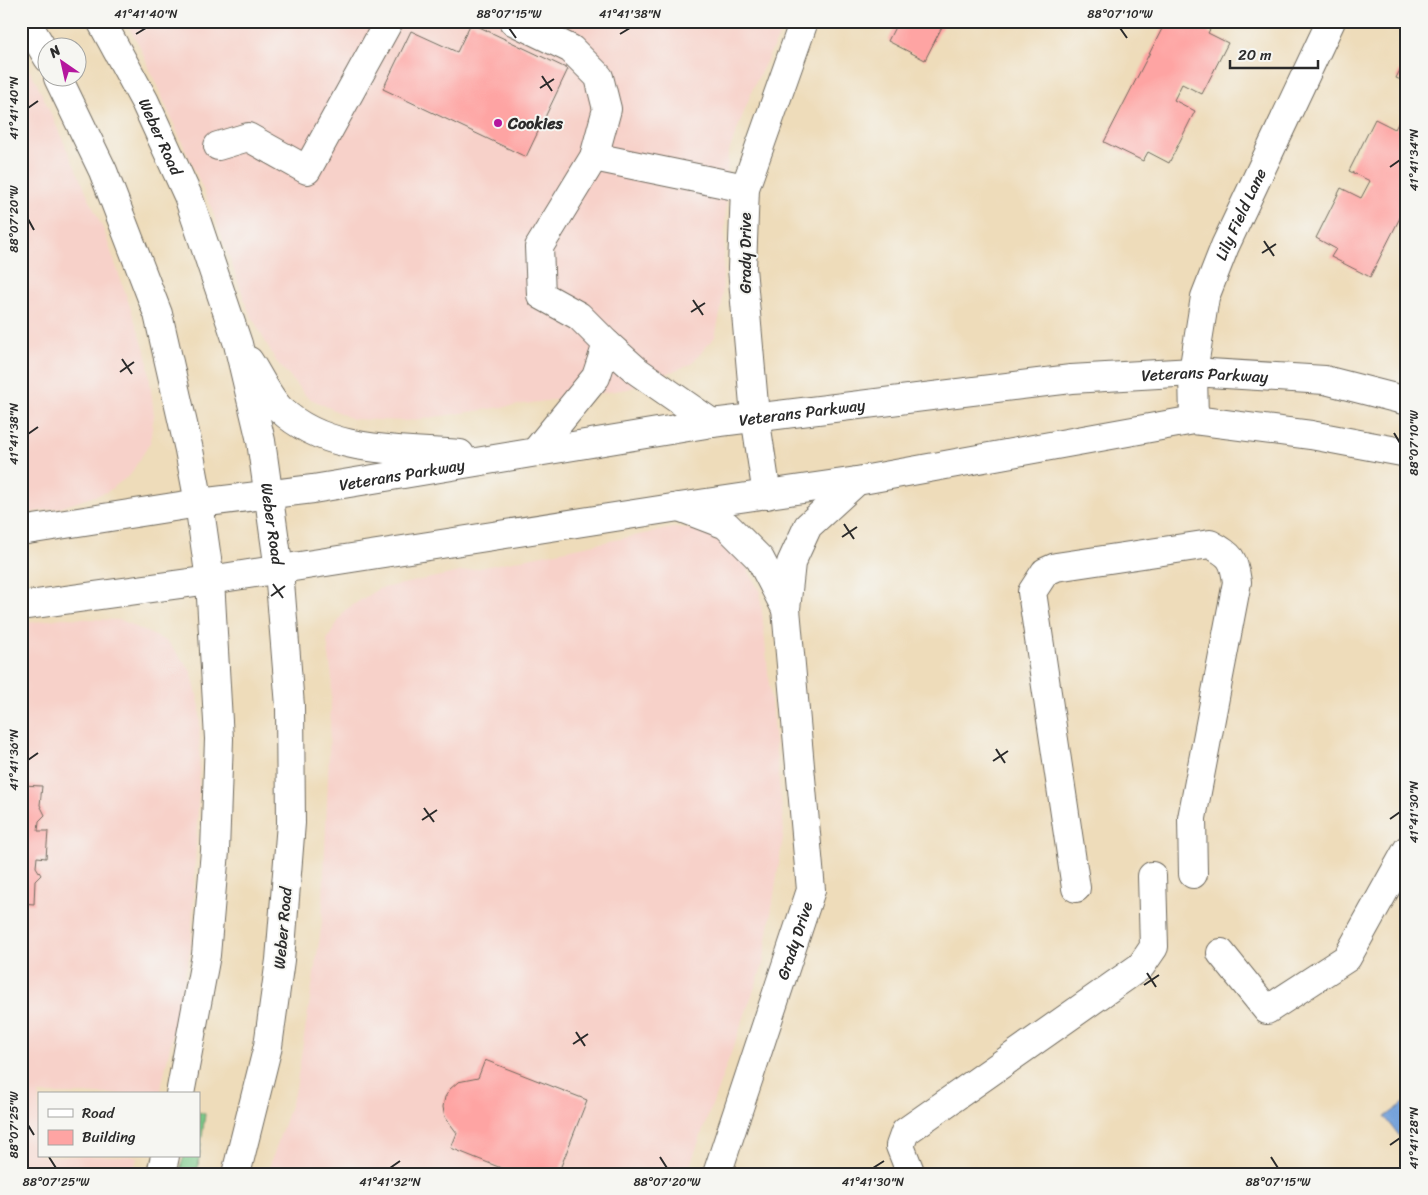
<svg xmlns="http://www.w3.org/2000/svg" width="1428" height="1195" viewBox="0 0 1428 1195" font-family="Sriracha,sans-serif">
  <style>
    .built { fill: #f7d1c9 }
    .green { fill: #7ac989; stroke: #527a5a }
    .water { fill: #709fd9; stroke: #4e6582 }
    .building { fill: #fea4a3 }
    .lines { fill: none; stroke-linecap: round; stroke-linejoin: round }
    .minor-casing { stroke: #6f695d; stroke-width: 30 }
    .major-casing { stroke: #6f695d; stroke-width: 30 }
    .minor { stroke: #fff; stroke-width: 28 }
    .major { stroke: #fff; stroke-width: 28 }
    .ticks { fill: none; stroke: #2b2b2b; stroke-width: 2 }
    .poi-dot { fill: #b5179e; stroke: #f6f6f2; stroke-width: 2 }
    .labels { text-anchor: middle; stroke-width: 4; stroke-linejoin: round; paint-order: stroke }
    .poi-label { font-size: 16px; font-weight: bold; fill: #2b2b2b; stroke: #f6f6f2; text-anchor: start }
    .street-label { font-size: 16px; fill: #2b2b2b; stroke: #f6f6f2 }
    .neatline { fill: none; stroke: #2b2b2b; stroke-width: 2 }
    .ticks-label { font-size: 12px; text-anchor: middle; fill: #2b2b2b }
  </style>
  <rect width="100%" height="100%" fill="#f6f6f2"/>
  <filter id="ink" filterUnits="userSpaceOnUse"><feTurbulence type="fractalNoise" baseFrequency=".02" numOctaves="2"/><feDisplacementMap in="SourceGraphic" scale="10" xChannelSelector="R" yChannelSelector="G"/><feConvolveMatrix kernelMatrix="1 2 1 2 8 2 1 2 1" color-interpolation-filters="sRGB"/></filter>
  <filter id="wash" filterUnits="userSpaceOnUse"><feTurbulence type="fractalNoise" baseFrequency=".0096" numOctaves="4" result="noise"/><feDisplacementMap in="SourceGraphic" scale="20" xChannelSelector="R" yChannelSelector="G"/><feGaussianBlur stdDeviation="1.12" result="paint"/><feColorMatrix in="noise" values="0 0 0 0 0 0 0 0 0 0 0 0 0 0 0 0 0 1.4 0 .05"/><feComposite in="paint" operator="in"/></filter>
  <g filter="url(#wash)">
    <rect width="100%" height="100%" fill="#eedcba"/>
    <g class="built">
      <path d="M125,21H780L785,24L753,88L728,154L722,305L715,337L691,364L628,389L407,421L352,419L307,397L276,361L249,312L212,210L138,43Z"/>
      <path d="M21,58L36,81L104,231L147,356L154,415L150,443L130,475L107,492L59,508L21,514Z"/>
      <path d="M677,527L711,533L741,557L760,592L784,831L763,965L687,1174H267L296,1088L322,923L332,679L327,640L345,610L378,589Z"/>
      <path d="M62,618L121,620L168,642L191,671L200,707L199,788L191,947L160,1094H39V1156H138L132,1174H21V624Z"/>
    </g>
    <path class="green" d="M199,1112L205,1114L197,1174H179L184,1156H199Z"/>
    <path class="water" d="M1407,1101V1146L1385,1117Z"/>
    <g id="blocks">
      <g class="building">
        <path d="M898,21H945L925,60L888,41Z"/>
        <path d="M1166,21H1207L1213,24L1208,33L1228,43L1202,94L1182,84L1174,100L1195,111L1169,163L1148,152L1143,161L1104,142Z"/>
        <path d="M471,23L568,69L526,157L383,89L411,31L457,52Z"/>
        <path d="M1407,56V93L1402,91L1406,82L1396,78Z"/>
        <path d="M1375,119L1395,129L1400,120L1407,123V204L1370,277L1331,257L1336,249L1316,238L1341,188L1361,198L1370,181L1349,171Z"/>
        <path d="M21,785L42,786L40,805L45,815L39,821L38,831H48L46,858L37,857L36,867L41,875L35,881L34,904L21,903Z"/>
        <path d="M485,1060L587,1100L558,1174H516L451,1148L457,1133L445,1117L443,1107L445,1097L450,1089L458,1082L478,1078Z"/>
      </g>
    </g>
  </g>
  <g filter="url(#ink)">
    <use href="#blocks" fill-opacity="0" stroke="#6f695d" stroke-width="1"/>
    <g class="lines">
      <defs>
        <g id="minor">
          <path d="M513,21L571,49L599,77L607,109L594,157L539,247L541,295L579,316L607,344"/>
          <path d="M218,146L248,137L307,170L389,21"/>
          <path d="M594,157L745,188"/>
          <path id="s1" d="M1194,420L1193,372L1205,297L1225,246L1331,21"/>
          <path d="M535,452L596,377L607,344L637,371L712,423"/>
          <path d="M767,495L755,416L742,268L745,188L804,21"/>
          <path d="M679,507L726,525L760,559L786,609"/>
          <path d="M21,531L199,503"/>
          <path d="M21,606L210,580"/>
          <path d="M1076,888L1032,592L1045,572L1056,567L1210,544C1231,555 1234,559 1237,582L1192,818L1193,874"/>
          <path d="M1221,953L1267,1010L1347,958L1407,850"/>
          <path id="s2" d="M717,1174L811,890L786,609L791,563L808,526L857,481"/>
          <path d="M911,1174L900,1146L905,1132L1141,966L1154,947L1152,876"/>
        </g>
        <g id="major">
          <path d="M26,21L48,58"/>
          <path id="s3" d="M101,21L145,102L188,196L238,344L261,441L279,570L290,706L291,823L280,960L268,1046L236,1174"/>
          <path d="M58,78L103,171L158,314L189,450L199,503L210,580L219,739L215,851L206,955L180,1094"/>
          <path d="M249,361C259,376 268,397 280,409C327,454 400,449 460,454"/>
          <path id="s4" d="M199,503L313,489L712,423L1071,379L1193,372L1325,380L1407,401"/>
          <path d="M210,580L679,507L857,481L1194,420L1311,435L1407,453"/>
          <path d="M161,1174L165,1156"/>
        </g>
      </defs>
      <use href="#minor" class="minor-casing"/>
      <use href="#major" class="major-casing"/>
      <use href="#minor" class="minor"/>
      <use href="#major" class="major"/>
    </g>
  </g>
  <path class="ticks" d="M509,28L516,38M1120,28L1127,38M136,34L146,28M620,34L630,28M542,76L552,91M540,88L554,79M28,108L38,101M1390,167L1400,160M28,219L34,230M1264,241L1274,256M1262,253L1276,244M693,300L703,315M691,312L705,303M122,359L132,374M120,372L134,362M1394,433L1400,443M28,434L38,427M844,524L854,539M842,537L857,527M273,584L283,598M271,596L285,586M996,749L1005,763M28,760L38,753M993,761L1008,751M424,808L434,822M1390,819L1400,812M422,820L437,810M1147,973L1156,987M1144,985L1159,975M576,1032L585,1046M573,1044L588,1034M28,1125L34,1135M1390,1145L1400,1138M49,1157L56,1168M660,1157L667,1168M1271,1157L1278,1168M390,1168L400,1161M873,1168L884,1161"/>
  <circle class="poi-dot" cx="498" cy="123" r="5"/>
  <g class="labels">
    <g class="poi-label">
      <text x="508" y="129">Cookies</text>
    </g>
    <g class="street-label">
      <text dy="6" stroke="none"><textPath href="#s3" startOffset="130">Weber Road</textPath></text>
      <text dy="6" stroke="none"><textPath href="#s1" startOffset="214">Lily Field Lane</textPath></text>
      <text transform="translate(745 253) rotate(-90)" y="6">Grady Drive</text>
      <text dy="6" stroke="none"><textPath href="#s4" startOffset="1015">Veterans Parkway</textPath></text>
      <text dy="6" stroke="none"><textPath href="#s4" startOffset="610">Veterans Parkway</textPath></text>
      <text dy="6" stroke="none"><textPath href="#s4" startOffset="205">Veterans Parkway</textPath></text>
      <text dy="6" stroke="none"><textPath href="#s3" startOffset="535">Weber Road</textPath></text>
      <text transform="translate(282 928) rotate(-85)" y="6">Weber Road</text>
      <text dy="6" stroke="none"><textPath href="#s2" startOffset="246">Grady Drive</textPath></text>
    </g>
  </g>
  <rect width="1428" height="1195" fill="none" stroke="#f6f6f2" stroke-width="55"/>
  <rect x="38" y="1092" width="162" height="65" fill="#f6f6f2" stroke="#a5a5a2"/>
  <rect x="48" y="1109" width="25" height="8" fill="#ffffff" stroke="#a5a5a2"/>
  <text x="82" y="1118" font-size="15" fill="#2b2b2b">Road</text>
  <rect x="48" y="1130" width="25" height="15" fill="#fea4a3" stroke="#a5a5a2"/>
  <text x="82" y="1142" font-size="15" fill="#2b2b2b">Building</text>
  <g transform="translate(62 62) rotate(326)"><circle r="24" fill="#f6f6f2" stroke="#a5a5a2"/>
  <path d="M0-4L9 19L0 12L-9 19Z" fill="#b5179e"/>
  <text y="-8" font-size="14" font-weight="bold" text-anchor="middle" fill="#2b2b2b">N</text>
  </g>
  <path d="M1230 60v8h88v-8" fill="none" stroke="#2b2b2b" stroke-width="2.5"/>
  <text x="1238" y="60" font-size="15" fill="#2b2b2b" stroke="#f6f6f2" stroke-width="4" paint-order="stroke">20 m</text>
  <rect x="28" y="28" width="1372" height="1140" class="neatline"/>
  <g class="ticks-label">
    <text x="146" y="18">41°41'40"N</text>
    <text x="509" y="18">88°07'15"W</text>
    <text x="630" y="18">41°41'38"N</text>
    <text x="1120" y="18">88°07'10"W</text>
    <text transform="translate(14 108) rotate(-90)" y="4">41°41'40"N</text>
    <text transform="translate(1414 160) rotate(-90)" y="4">41°41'34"N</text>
    <text transform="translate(14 219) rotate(-90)" y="4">88°07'20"W</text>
    <text transform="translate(14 434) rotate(-90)" y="4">41°41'38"N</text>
    <text transform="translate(1414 443) rotate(-90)" y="4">88°07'10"W</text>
    <text transform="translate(14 760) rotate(-90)" y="4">41°41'36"N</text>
    <text transform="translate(1414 812) rotate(-90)" y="4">41°41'30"N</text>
    <text transform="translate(14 1125) rotate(-90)" y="4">88°07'25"W</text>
    <text transform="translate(1414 1138) rotate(-90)" y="4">41°41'28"N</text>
    <text x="56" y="1186">88°07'25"W</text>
    <text x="390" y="1186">41°41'32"N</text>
    <text x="667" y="1186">88°07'20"W</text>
    <text x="873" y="1186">41°41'30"N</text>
    <text x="1278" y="1186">88°07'15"W</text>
  </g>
</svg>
